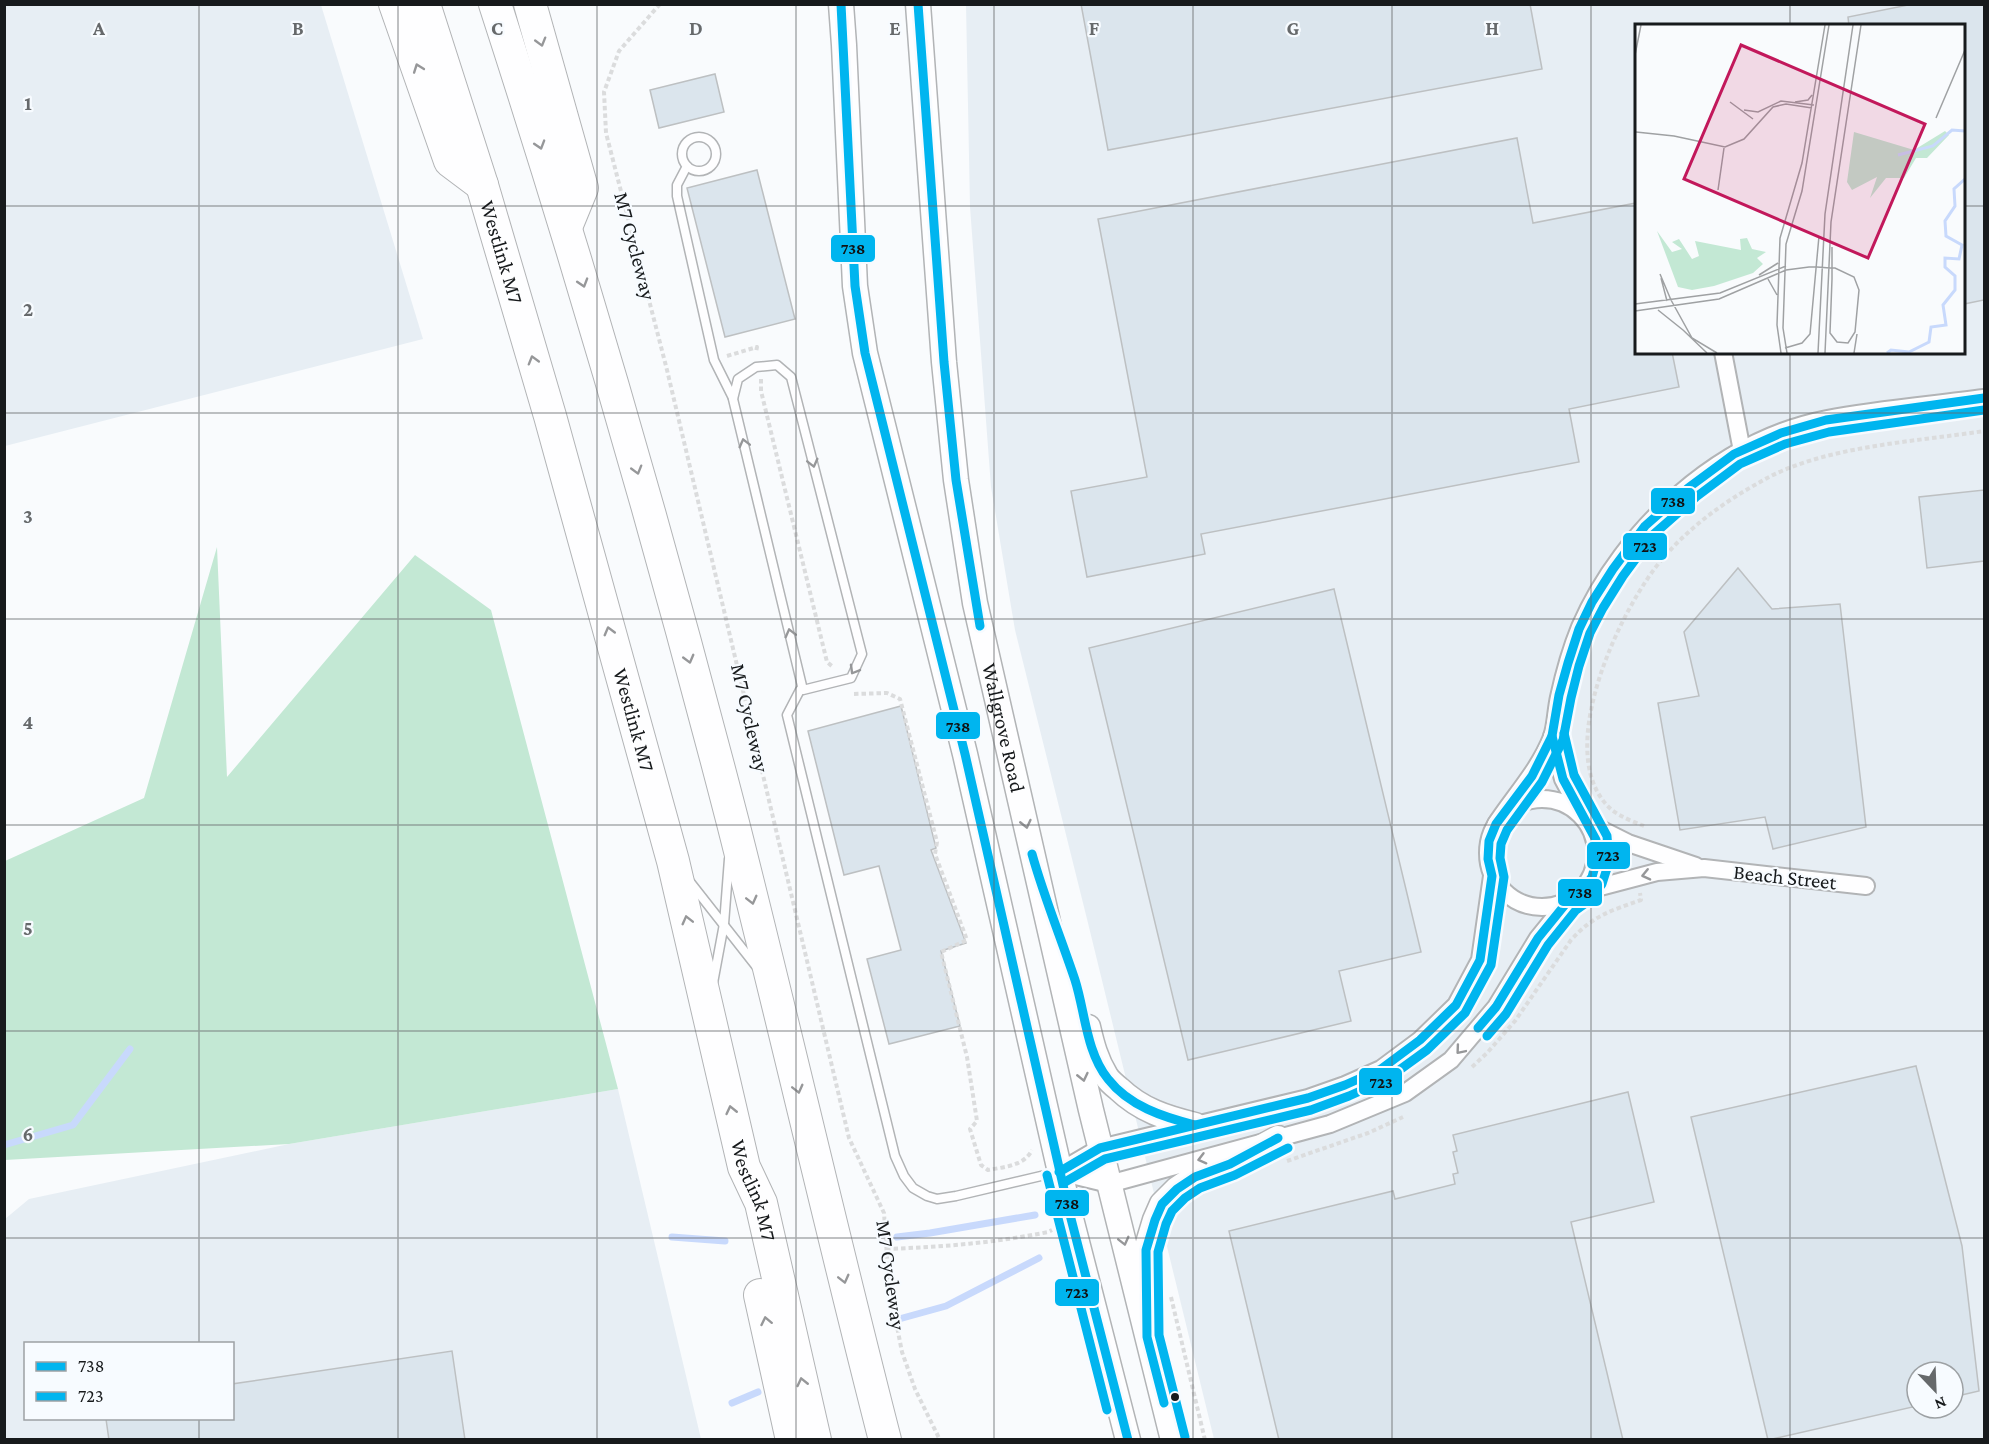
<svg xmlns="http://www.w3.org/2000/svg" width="1989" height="1444" viewBox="0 0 1989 1444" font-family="'Crimson Pro',serif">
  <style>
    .built { fill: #e7eef4; fill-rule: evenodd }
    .green { fill: #c3e8d4 }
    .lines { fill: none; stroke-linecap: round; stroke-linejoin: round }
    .stream { stroke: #c8d9fc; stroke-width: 7 }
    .building { fill: #dbe5ed; stroke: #bdc0c2; stroke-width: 1.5 }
    .lane-casing { stroke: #b2b4b6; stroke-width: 11 }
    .street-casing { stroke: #b2b4b6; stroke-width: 20 }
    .secondary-casing { stroke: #b2b4b6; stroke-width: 27 }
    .highway-casing { stroke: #b2b4b6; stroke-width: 34 }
    .path { stroke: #dbdcdd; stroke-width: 4; stroke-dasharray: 4.5 3; stroke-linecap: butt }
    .lane { stroke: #fefeff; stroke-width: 8 }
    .street { stroke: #fefeff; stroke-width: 16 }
    .secondary { stroke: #fefeff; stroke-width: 24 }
    .highway { stroke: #fefeff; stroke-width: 32 }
    .bus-1-casing { stroke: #f7fbff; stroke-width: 14 }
    .bus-2-casing { stroke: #f7fbff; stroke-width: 14 }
    .bus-1 { stroke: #00b5ef; stroke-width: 9 }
    .bus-2 { stroke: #00b5ef; stroke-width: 9 }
    .oneway { stroke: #969799 }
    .grid { fill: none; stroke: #66696b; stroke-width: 1.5; stroke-opacity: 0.55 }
    .bus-dot { fill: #171a1c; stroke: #f7fbff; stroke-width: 2 }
    .labels { text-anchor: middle; stroke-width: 4.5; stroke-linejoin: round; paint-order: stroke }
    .street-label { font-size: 21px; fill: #171a1c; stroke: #f7fbff }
    .inset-river { fill: none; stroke: #c8d9fc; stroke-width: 3 }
    .inset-road { fill: none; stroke: #9fa1a3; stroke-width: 1.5 }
    .view { fill: #c2185b; fill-opacity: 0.15; stroke: #c2185b; stroke-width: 3 }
    .inset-edge { fill: none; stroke: #171a1c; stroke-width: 3 }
    .grid-label { font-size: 20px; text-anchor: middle; font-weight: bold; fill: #66696b; stroke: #f7fbff; stroke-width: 4.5; stroke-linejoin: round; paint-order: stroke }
    .line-badge { stroke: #f7fbff; stroke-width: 2 }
    .pale-badge-label { font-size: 16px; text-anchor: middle; font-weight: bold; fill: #111 }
  </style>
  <rect width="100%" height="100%" fill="#f9fbfd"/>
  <g class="built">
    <path d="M5,4L321,5L423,339L5,446Z"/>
    <path d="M966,5H1984V1439H1214L1087,919L1015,630L991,487L970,207ZM1636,26H1964V352H1636ZM1917,1372H1953V1408H1917Z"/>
    <path d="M618,1089L701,1439L5,1440V1219L29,1199L289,1144ZM26,1344H232V1418H26Z"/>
  </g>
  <path class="green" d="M217,547L227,777L415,555L491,610L618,1089L289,1144L5,1160V861L144,798Z"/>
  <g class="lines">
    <g class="stream">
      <path d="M4,1145L73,1125L130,1049"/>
      <path d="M672,1237L725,1241"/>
      <path d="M897,1237L930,1233L1035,1215"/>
      <path d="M899,1319L946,1306L1039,1258"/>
      <path d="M732,1403L758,1392"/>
    </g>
  </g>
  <g class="building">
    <path d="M1081,4H1530L1542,69L1108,150Z"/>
    <path d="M1913,4H1984V300L1964,304V26H1849L1848,17Z"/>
    <path d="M715,74L724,112L659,128L650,90Z"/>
    <path d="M1517,138L1533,223L1636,203V352H1672L1679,387L1569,409L1579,462L1201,534L1205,554L1087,577L1071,491L1147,477L1098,219Z"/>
    <path d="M757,170L795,319L725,337L687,188Z"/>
    <path d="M1984,490V561L1927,568L1919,497Z"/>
    <path d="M1738,568L1772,609L1840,604L1866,827L1773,849L1765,817L1680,830L1658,703L1699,696L1684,632Z"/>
    <path d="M1334,589L1421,952L1339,971L1351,1021L1188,1060L1089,648Z"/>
    <path d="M901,706L936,848L931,850L966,943L941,951L960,1026L889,1044L867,959L901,950L879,866L844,875L808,731Z"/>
    <path d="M1916,1066L1962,1246L1979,1391L1953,1397V1372H1917V1406L1768,1440L1691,1117Z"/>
    <path d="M1628,1092L1654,1202L1571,1222L1623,1440H1279L1229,1231L1393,1191L1395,1199L1455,1184L1453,1174L1458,1173L1453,1152L1457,1151L1453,1135Z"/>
    <path d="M452,1351L465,1440H109L106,1419H232V1384Z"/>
  </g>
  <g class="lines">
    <defs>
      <g id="lane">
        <circle cx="699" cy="154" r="17"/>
        <path d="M687,166L677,185V196L714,360L733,398"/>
        <path d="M803,690L733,399L738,379L756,367L777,365L791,377L862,654L851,678L803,690H800L787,715L895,1156L904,1176L913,1188L927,1196L937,1199L956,1196L1058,1172"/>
        <path d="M690,882L756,966"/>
        <path d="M713,983L724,924L729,859"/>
      </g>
      <g id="street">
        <path d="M1723,352L1742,451"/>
        <path d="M1552,736L1563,779L1581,813"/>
        <circle cx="1542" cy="853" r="54"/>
        <path d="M1588,823L1628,843L1696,866"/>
        <path d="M1496,824C1515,795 1539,770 1552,737C1556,725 1556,710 1559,697C1564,674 1571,649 1580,627C1623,528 1720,440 1827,419C1879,409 1932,405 1984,398"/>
        <path d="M1581,892L1657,872L1704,868L1866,886"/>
        <path d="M1059,1172L1109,1184L1330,1124L1405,1093L1451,1060L1496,1007L1538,938L1568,901"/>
        <path d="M1059,1172L1100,1148L1308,1098L1345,1085L1381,1069L1420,1040L1456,1005L1480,960L1492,876"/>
      </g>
      <g id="secondary">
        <path d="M841,4L844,45L855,286L865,353L965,754L1068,1207L1128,1440"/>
        <path id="s1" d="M918,4L944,362L956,480L975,603L1091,1110L1173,1440"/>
        <path d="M1088,1027C1092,1044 1096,1060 1106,1076C1109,1081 1114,1085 1119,1089C1141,1110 1166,1118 1195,1125"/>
        <path d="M1147,1295L1146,1250L1155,1220L1162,1204L1177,1189L1195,1177L1230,1164L1278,1138"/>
      </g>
      <g id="highway">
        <path d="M395,4L450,161L482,185"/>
        <path id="s2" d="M424,4L482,185L550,416L673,861L744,1167L761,1203L815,1440"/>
        <path d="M495,4C583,275 662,548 733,823C785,1028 832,1234 885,1440"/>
        <path d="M530,4L582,188L566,227"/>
        <path d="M760,1295L792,1440"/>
      </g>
    </defs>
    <use href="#lane" class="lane-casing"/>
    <use href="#street" class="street-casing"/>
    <use href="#secondary" class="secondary-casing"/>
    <use href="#highway" class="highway-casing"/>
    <g class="path">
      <path d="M660,4L619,51L604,92L606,133L667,370L849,1138L884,1213L889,1286L902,1352L915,1389L940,1440"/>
      <path d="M727,356L757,347L756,352"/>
      <path d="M761,379V391L827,662L833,667"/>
      <path d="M854,694L887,693L900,699L937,842L935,854L967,940L941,952L967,1057L977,1121L970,1129L981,1165L988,1170C1004,1167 1024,1166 1032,1150"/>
      <path d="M1644,826C1634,822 1621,817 1612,810C1549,756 1621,606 1664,557C1691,526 1724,502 1760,482C1821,446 1914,442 1984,431"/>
      <path d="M1472,1067L1487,1053L1515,1021L1571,940C1594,915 1610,911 1641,900L1640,893"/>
      <path d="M1287,1161L1368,1133L1403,1117"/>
      <path d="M886,1249C941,1247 994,1243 1048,1232L1052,1230"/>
      <path d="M1171,1297L1205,1440"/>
    </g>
    <use href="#lane" class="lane"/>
    <use href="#street" class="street"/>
    <use href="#secondary" class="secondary"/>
    <use href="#highway" class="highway"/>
    <defs>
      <g id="bus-1">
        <path d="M841,4L855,286L865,353L965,754L1068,1207L1128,1440"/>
        <path d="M918,4L944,362L956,480L980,626"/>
        <path d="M1032,854C1044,897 1061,938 1075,980C1085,1011 1086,1052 1108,1079C1129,1106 1163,1117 1195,1125"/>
        <path d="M1478,1028L1496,1007L1538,938L1568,901L1581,892L1592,877L1597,859L1596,840L1563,779L1552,736"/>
        <path d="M1059,1172L1100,1148L1308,1098L1345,1085L1381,1069L1420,1040L1456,1005L1480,960L1492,876L1488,859L1489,841L1496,824L1532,776L1552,736L1559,695L1568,663L1579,629L1592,602L1613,569L1645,526L1688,488L1734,454L1781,433L1826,420L1984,398"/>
        <path d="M1164,1403L1147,1337L1146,1250L1155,1220L1162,1204L1177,1189L1195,1177L1230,1164L1278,1138"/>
      </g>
      <g id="bus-2">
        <path d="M1487,1036L1506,1014L1548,945L1576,910L1590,900L1602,884L1609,862L1607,836L1574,775L1564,733"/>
        <path d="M1047,1175L1107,1410"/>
        <path d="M1065,1182L1105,1159L1311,1110L1349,1096L1387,1079L1427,1050L1465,1013L1491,965L1504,877L1500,858L1501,844L1507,830L1542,782L1563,740L1571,698L1579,666L1590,633L1603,608L1623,576L1654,534L1696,497L1740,464L1785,444L1829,432L1984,410"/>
        <path d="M1185,1437L1159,1335L1158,1252L1166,1224L1172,1211L1185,1198L1200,1188L1235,1175L1288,1148"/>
      </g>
    </defs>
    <use href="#bus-1" class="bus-1-casing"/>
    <use href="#bus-2" class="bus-2-casing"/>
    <use href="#bus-1" class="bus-1"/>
    <use href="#bus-2" class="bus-2"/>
  </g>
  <defs><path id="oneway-chevron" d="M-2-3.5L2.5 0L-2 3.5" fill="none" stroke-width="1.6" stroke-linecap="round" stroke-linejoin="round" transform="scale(1.5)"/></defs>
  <g class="oneway">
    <use href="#oneway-chevron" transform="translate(541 42) rotate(74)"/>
    <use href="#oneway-chevron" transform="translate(418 68) rotate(-110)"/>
    <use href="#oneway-chevron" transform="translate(540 145) rotate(73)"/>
    <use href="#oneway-chevron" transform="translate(583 283) rotate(73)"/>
    <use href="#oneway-chevron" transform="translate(533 360) rotate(-106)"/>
    <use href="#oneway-chevron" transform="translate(744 443) rotate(-104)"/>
    <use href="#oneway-chevron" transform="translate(813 463) rotate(76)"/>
    <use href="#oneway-chevron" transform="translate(637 470) rotate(74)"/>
    <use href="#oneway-chevron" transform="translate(609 631) rotate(-105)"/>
    <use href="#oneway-chevron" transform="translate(790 633) rotate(-104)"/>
    <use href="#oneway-chevron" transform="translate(689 659) rotate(75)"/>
    <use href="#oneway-chevron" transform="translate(854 670) rotate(120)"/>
    <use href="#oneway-chevron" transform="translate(1026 824) rotate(77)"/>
    <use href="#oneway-chevron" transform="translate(1646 875) rotate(167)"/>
    <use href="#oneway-chevron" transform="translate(752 900) rotate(76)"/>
    <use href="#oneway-chevron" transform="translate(687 920) rotate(-104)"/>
    <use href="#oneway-chevron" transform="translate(1460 1050) rotate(130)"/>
    <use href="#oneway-chevron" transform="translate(1083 1077) rotate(77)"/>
    <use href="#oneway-chevron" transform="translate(798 1089) rotate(76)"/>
    <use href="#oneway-chevron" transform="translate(731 1110) rotate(-103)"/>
    <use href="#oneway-chevron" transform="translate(1202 1159) rotate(165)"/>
    <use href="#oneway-chevron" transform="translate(1124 1241) rotate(76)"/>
    <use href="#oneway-chevron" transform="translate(844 1279) rotate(76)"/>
    <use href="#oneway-chevron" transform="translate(766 1321) rotate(-102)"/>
    <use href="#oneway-chevron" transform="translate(802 1382) rotate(-103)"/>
  </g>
  <path class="grid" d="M199,4V1344M398,4V1440M597,4V1440M796,4V1440M994,4V1440M1193,4V1440M1392,4V1440M1591,4V1440M1790,4V26M4,206H1636M1964,206H1984M1790,352V1440M4,413H1984M4,619H1984M4,825H1984M4,1031H1984M4,1238H1984M199,1418V1440"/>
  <circle class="bus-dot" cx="1175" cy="1397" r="5"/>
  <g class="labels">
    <g class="street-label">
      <text transform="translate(635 246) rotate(75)" y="7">M7 Cycleway</text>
      <text dy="7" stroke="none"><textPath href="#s2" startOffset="260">Westlink M7</textPath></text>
      <text transform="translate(750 718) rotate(77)" y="7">M7 Cycleway</text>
      <text dy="7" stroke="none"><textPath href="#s2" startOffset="746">Westlink M7</textPath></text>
      <text dy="7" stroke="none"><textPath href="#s1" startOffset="730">Wallgrove Road</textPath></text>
      <text transform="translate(1785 877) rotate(6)" y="7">Beach Street</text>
      <text dy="7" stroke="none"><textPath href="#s2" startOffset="1232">Westlink M7</textPath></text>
      <text transform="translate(891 1275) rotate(82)" y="7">M7 Cycleway</text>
    </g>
  </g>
  <g transform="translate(1635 24)">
    <rect width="330" height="330" fill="#f9fbfd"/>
    <path d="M310,107L314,111L292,134H281L269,154H251L235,174L242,153L217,166L212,158L219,108L279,126ZM22,207L37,228L47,225L37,218L44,215L57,235L64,232L60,217L106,226L105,215L112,214L117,225L131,228L122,234L128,240L118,249L79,262L57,266L43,263Z" fill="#c3e8d4"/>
    <path class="inset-river" d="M263,131L298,122L317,106L330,107M252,329L256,326L274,328L294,318L296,303L311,301L308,281L320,266V252L310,243V234L324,235L327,221L311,212L310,197L320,182L319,165L330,155"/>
    <path class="inset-road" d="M0,31L6,1M0,50V89M95,78L118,95M160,78L173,76L177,71M109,86L123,88L146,77L179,81M301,94L330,26M1,108L39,112L90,123L109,115L138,83L151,80L177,84M83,166L89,124M151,246L174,243H182L195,244H200L219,253L224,266L220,308L213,319L202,318L195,309L197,255V223M25,250L36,276M124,251L143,239M26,254L32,277M133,255L142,271M36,276L57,314L82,329M0,280L85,269L151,242M23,286L48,306M0,287L84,275L151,246M48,306L72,329M150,324L167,319L175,310L184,212M146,329L142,301L145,214L167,139L190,1M152,329L148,304L151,220L167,167L194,1M183,329L190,190L218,1M190,329L196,198L226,1M219,329L222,310"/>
    <path class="view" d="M106,21L290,100L233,234L49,155Z"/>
    <rect width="330" height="330" class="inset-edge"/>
  </g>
  <g class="grid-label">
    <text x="99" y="35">A</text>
    <text x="298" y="35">B</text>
    <text x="497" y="35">C</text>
    <text x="696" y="35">D</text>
    <text x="895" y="35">E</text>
    <text x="1094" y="35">F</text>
    <text x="1293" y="35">G</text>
    <text x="1492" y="35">H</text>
    <text x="28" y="110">1</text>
    <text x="28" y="316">2</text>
    <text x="28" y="523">3</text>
    <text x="28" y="729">4</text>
    <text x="28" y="935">5</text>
    <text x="28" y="1141">6</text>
  </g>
  <g class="line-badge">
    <rect x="830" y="234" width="46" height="29" rx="6" fill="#00b5ef"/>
    <rect x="1650" y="487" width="46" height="28" rx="6" fill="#00b5ef"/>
    <rect x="1622" y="532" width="46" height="29" rx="6" fill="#00b5ef"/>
    <rect x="935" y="711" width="46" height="29" rx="6" fill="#00b5ef"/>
    <rect x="1586" y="841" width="45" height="29" rx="6" fill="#00b5ef"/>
    <rect x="1557" y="878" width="46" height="29" rx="6" fill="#00b5ef"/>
    <rect x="1358" y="1067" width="45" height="29" rx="6" fill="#00b5ef"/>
    <rect x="1044" y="1189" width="46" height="28" rx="6" fill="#00b5ef"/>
    <rect x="1054" y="1278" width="46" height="29" rx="6" fill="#00b5ef"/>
  </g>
  <g class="pale-badge-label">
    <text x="853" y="254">738</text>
    <text x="1673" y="507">738</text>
    <text x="1645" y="552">723</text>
    <text x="958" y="732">738</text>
    <text x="1608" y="861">723</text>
    <text x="1580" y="898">738</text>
    <text x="1381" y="1088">723</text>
    <text x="1067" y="1209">738</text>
    <text x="1077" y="1298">723</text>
  </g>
  <rect width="1989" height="1444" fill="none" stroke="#171a1c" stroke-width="12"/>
  <rect x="24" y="1342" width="210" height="78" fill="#f7fbff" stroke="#9da1a4" stroke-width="1.5"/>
  <rect x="36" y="1362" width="30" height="9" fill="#00b5ef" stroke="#9da1a4" stroke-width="1.5"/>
  <text x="78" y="1372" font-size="18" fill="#171a1c">738</text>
  <rect x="36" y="1392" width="30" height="9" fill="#00b5ef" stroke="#9da1a4" stroke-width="1.5"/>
  <text x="78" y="1402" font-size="18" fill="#171a1c">723</text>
  <g transform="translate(1935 1390) rotate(157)"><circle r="28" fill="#f7fbff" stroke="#9da1a4" stroke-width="1.5"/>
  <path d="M0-4.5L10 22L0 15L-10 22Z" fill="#66696b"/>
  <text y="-9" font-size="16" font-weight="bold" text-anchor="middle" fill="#171a1c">N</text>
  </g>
</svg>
